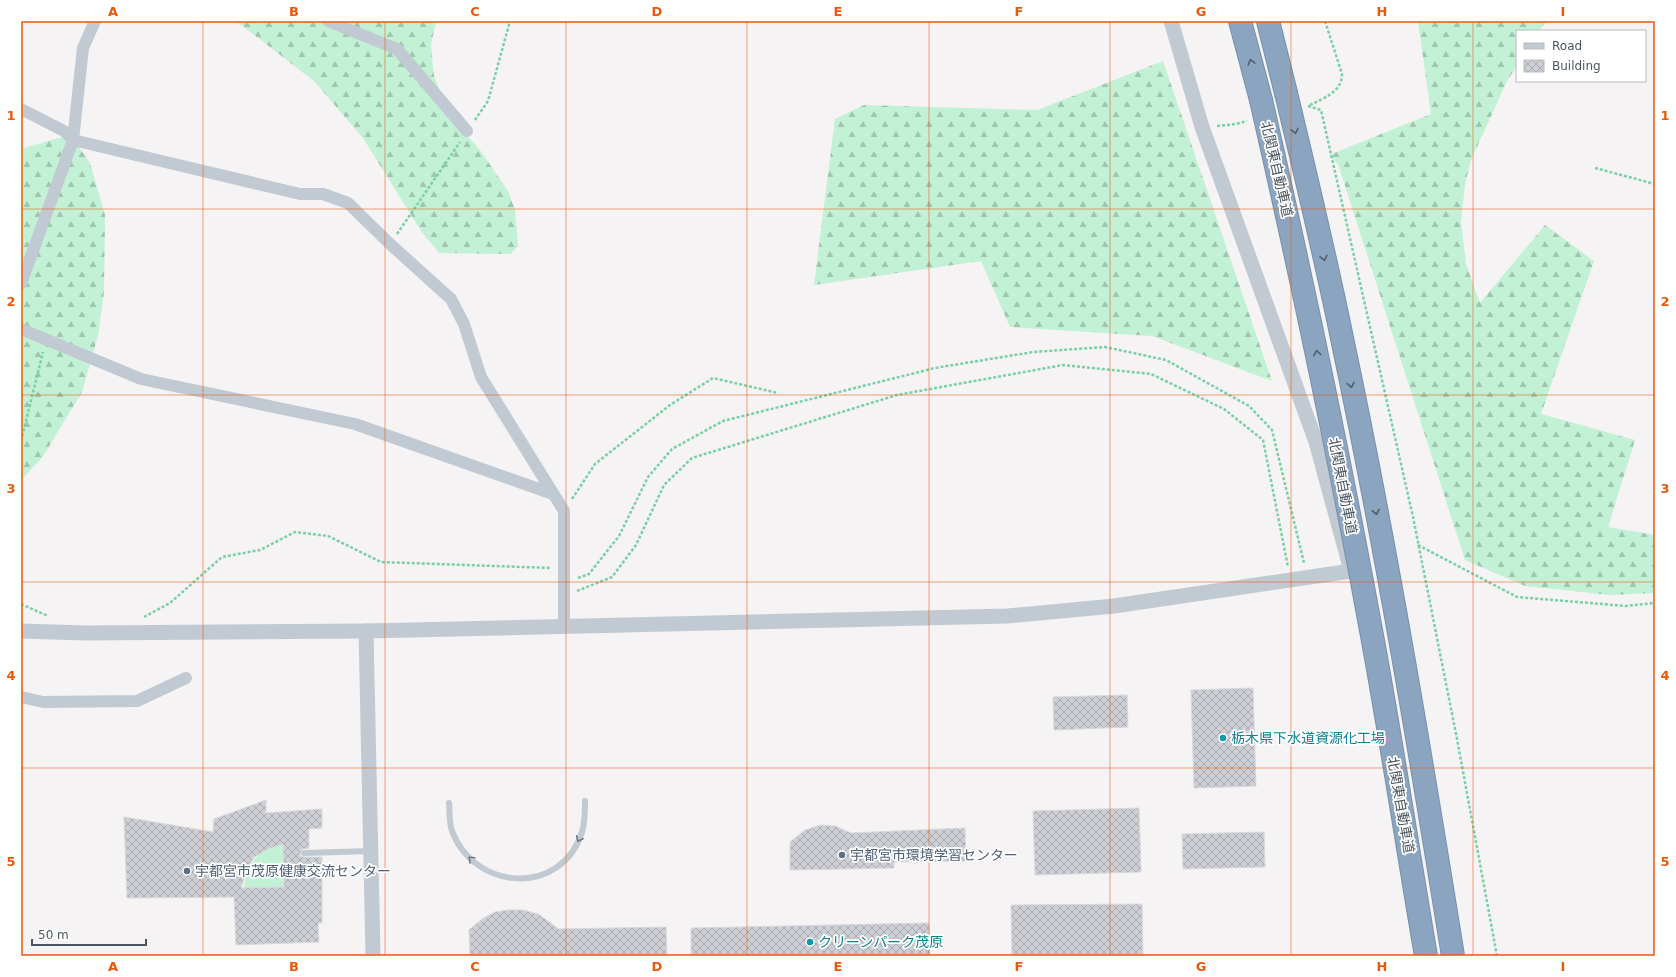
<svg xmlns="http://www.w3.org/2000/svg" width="1676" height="977" viewBox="0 0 1676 977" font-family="'DejaVu Sans','Noto Sans JP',sans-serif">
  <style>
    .green { fill: #c3f1d5 }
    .forest { fill: url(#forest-firs) }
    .building { fill: url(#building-cross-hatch); stroke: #d7d9de; fill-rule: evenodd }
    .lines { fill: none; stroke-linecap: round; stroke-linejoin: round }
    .motorway-casing { stroke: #7690ad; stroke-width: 24 }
    .path { stroke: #7ad0a6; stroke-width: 2.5; stroke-dasharray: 3 2; stroke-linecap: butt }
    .service { stroke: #c1cad2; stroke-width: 6 }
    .minor { stroke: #c1cad2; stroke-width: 12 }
    .tertiary { stroke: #c1cad2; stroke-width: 15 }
    .motorway { stroke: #8ba5c1; stroke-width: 22 }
    .motorway-bridge-casing { stroke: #7690ad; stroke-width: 24; stroke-linecap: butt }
    .motorway-bridge { stroke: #8ba5c1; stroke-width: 22 }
    .oneway { stroke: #505e6b }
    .oneway2 { stroke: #6e7983 }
    .grid { fill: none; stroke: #e8590c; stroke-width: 1; stroke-opacity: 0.55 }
    .culture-dot { fill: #0f9aa8; stroke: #fff; stroke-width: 1.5 }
    .service-dot { fill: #5c6f8a; stroke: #fff; stroke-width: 1.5 }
    .labels { text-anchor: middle; stroke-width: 3.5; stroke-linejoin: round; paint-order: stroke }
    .street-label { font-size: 14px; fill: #4a5661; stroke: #fff }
    .culture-label { font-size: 14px; fill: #0d838f; stroke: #fff; text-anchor: start }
    .service-label { font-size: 14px; fill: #4e5e75; stroke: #fff; text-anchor: start }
    .neatline { fill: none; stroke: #e8590c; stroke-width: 1.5 }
    .grid-label { font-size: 13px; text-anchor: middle; font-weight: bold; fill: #e8590c }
  </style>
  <defs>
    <pattern id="forest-firs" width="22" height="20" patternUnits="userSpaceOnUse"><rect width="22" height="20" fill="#c3f1d5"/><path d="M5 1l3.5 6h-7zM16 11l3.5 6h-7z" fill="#a0c6b0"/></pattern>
    <pattern id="building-cross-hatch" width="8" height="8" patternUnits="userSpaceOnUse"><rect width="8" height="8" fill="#cdcfd5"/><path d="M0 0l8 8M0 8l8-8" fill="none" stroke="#a8abb0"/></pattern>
  </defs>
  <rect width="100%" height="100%" fill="#f5f3f3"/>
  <path class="green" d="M283,844L284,887L244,888C246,864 258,848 283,844Z"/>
  <g class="forest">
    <path d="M236,21H436L431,45L434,76L451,117L480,150L508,191L515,210L518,246L511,254L439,253L421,231L363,138L314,81Z"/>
    <path d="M1418,21H1546L1539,31H1517V66L1508,79L1471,160L1465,184L1461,222L1466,264L1480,303L1545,225L1594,261L1541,414L1635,440L1608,527L1655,535V593L1610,595L1525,586L1465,560L1338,164L1329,155L1431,114Z"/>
    <path d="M1163,61L1272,381L1152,336L1010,327L981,261L814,285L835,119L864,105L1037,110Z"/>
    <path d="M58,138H73L90,163L105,215L104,292L98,336L82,392L42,458L21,480V149Z"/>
  </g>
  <g class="building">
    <path d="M1253,688L1256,786L1194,788L1191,690Z"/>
    <path d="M1127,695L1128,727L1054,730L1053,697Z"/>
    <path d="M266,800V813L322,809V828L309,829V848L302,849L300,853V856L304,857H322V923H318L319,942L236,945L234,897L127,898L124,817L213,832L214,819ZM283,844L284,887L241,888L249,865L254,857L268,849Z"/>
    <path d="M1139,808L1141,872L1035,875L1033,811Z"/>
    <path d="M821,825L835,826L851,833L965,828L966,861L894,862V868L790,870V842L805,830Z"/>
    <path d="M1264,832L1265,867L1183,869L1182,834Z"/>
    <path d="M1142,904L1143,956H1012L1011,905Z"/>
    <path d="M509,910H523L538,914L559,929L666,927L667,956H470L469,930L482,919L495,912Z"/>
    <path d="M929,923L930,956H691V928Z"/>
  </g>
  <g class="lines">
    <defs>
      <g id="motorway">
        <path d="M1240,21L1261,100"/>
        <path d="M1268,21L1286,93"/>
      </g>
    </defs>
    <use href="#motorway" class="motorway-casing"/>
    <g class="path">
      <path d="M1310,105C1324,98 1342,92 1342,74L1325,21"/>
      <path d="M1308,106L1321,110L1413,517L1457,739L1497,956"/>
      <path d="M475,120L488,101L510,21"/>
      <path d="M1217,126L1236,124L1247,121"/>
      <path d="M1595,168L1655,184"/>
      <path d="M397,234L460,142"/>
      <path d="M21,441L43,352"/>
      <path d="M572,499L595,464L670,405L713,378L778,393"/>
      <path d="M1418,545L1517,597L1626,606L1655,603"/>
      <path d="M578,578L589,574L619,536L648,477L672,449L723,421L935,368L1033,352L1105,347L1166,360L1249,406L1272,430L1304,563"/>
      <path d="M577,591L612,577L636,545L664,485L692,458L897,395L1063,365L1151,374L1224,409L1263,440L1288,567"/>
      <path d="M21,604L48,616"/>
      <path d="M144,617L170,603L222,557L260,550L295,532L328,536L381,562L551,568"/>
    </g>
    <g class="service">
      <path d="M449,803C450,812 449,823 452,831C475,892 562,896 582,832C585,822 585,811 585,801"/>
      <path d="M304,853L371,851"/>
    </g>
    <g class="minor">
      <path d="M328,21L397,49L467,131"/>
      <path d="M21,109L64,131L73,140L300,194H323L348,203L390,244L451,299L464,324L481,377L564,511V626"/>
      <path d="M21,284L73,140L83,48L95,21"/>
      <path d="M21,329L141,379L355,424L553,494"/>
      <path d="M21,697L43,702L137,701L186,678"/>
    </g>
    <g class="tertiary">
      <path d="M1171,21L1202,127L1316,442L1349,563"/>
      <path d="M21,631L86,633L366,631L1007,616L1114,606L1351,571"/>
      <path d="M366,631L373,956"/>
    </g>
    <use href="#motorway" class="motorway"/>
    <defs>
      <g id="motorway-bridge">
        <path d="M1286,93C1306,176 1326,259 1343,343C1386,546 1420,751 1453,956"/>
        <path d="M1261,100C1302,279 1340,460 1373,641C1392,745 1408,851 1426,956"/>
      </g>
    </defs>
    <use href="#motorway-bridge" class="motorway-bridge-casing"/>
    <use href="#motorway-bridge" class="motorway-bridge"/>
  </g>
  <defs><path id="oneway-chevron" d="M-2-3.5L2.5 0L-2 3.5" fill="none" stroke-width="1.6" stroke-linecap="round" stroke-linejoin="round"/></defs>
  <g class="oneway">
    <use href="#oneway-chevron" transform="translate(1251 62) rotate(-105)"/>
    <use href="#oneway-chevron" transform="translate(1295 131) rotate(77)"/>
    <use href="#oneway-chevron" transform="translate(1324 258) rotate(77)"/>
    <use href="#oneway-chevron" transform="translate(1317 353) rotate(-101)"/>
    <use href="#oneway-chevron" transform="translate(1351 385) rotate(79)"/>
    <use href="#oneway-chevron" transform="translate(1376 512) rotate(79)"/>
  </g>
  <g class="oneway2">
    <use href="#oneway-chevron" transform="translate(579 839) rotate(115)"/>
    <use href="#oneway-chevron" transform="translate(471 859) rotate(-137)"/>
  </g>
  <path class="grid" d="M203,21V956M385,21V956M566,21V956M747,21V956M929,21V956M1110,21V956M1291,21V956M1473,21V956M21,209H1655M21,395H1655M21,582H1655M21,768H1655"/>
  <g class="culture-dot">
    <circle cx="1223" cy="738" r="4"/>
    <circle cx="810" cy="942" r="4"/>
  </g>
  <g class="service-dot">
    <circle cx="842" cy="855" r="4"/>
    <circle cx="187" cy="871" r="4"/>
  </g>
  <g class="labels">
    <g class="street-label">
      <text transform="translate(1277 169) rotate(77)" y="5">北関東自動車道</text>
      <text transform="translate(1343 486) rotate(79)" y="5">北関東自動車道</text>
      <text transform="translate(1401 805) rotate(80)" y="5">北関東自動車道</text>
    </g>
    <g class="culture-label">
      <text x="1231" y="743">栃木県下水道資源化工場</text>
      <text x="818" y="947">クリーンパーク茂原</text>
    </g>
    <g class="service-label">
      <text x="850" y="860">宇都宮市環境学習センター</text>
      <text x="195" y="876">宇都宮市茂原健康交流センター</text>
    </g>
  </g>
  <rect width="1676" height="977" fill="none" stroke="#ffffff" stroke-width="44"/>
  <rect x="1516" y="30" width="130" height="52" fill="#ffffff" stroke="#b7bbc0"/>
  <rect x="1524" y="43" width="20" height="6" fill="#c1cad2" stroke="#b7bbc0"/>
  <text x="1552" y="50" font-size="12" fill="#4a5661">Road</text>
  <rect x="1524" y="60" width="20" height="12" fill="url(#building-cross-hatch)" stroke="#b7bbc0"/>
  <text x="1552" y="70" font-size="12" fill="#4a5661">Building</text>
  <path d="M32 939v6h114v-6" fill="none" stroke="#4a5661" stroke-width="2"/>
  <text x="38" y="939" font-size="12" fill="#4a5661" stroke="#ffffff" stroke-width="3" paint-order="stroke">50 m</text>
  <rect x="22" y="22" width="1632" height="933" class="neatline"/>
  <g class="grid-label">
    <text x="113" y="16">A</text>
    <text x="294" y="16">B</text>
    <text x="475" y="16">C</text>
    <text x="657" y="16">D</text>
    <text x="838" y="16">E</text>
    <text x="1019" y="16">F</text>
    <text x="1201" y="16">G</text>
    <text x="1382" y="16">H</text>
    <text x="1563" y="16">I</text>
    <text x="11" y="120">1</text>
    <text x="1665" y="120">1</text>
    <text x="11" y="306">2</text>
    <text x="1665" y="306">2</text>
    <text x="11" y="493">3</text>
    <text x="1665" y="493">3</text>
    <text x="11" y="680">4</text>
    <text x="1665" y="680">4</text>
    <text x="11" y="866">5</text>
    <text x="1665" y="866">5</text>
    <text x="113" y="971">A</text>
    <text x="294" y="971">B</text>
    <text x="475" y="971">C</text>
    <text x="657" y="971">D</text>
    <text x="838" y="971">E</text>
    <text x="1019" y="971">F</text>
    <text x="1201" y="971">G</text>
    <text x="1382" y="971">H</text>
    <text x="1563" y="971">I</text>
  </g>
</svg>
